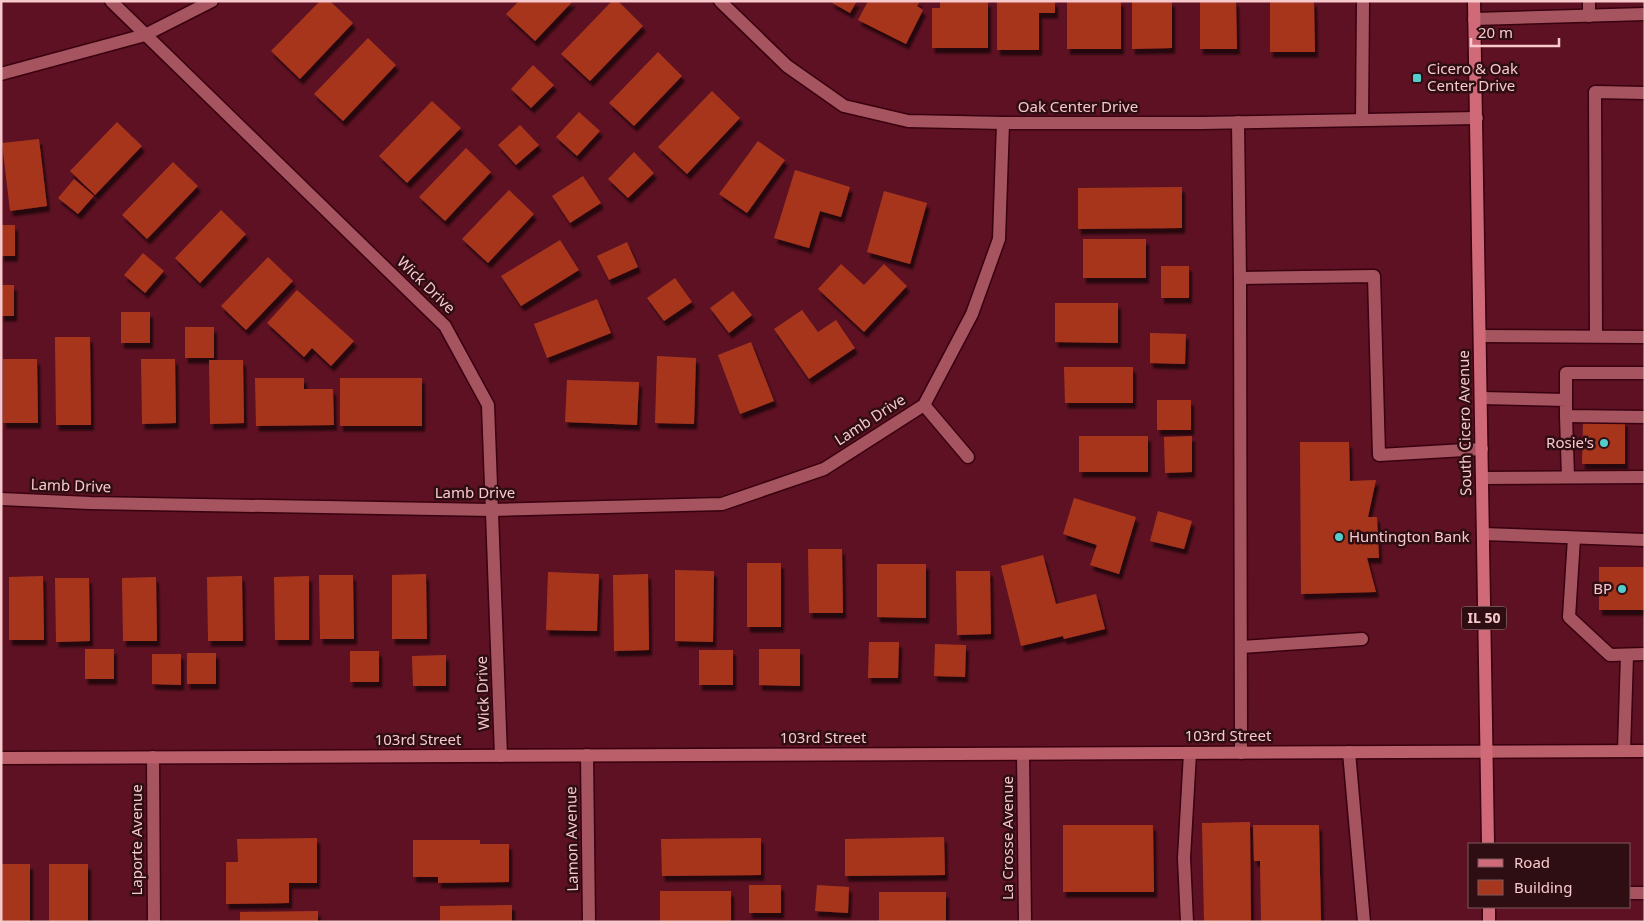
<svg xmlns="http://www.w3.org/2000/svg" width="1646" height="923" viewBox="0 0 1646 923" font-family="'Noto Sans',sans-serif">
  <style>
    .building { fill: #a7361f; filter: url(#shadow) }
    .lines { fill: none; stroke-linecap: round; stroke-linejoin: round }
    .service-casing { stroke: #39010f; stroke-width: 15 }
    .minor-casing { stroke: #39010f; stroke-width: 15 }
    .secondary-casing { stroke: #39010f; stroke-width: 15 }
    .primary-casing { stroke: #39010f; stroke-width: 15 }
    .service { stroke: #a6545f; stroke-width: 12 }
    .minor { stroke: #a6545f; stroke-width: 12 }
    .secondary { stroke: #bb5f6b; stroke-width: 12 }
    .primary { stroke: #d16a78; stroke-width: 12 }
    .poi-dot { fill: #53cdcb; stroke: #2f0e13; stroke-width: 2 }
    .labels { text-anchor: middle; stroke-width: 5; stroke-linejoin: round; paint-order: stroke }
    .shield { fill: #2f0e13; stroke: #bc9194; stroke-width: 1 }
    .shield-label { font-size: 14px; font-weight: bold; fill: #f8c9cc }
    .poi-label { font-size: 15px; fill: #f8c9cc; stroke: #2f0e13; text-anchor: start }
    .street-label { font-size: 15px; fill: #f8c9cc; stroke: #2f0e13 }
  </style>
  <defs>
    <filter id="shadow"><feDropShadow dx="3" dy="5.5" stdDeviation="1" flood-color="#0009"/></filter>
  </defs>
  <rect width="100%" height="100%" fill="#5d1122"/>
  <g class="building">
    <path d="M320,1H330L353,23L300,79L271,51Z"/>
    <path d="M519,1H573L535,41L506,14Z"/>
    <path d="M612,1H618L643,26L590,81L561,54Z"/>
    <path d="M829,1H857L850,13Z"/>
    <path d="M868,1H920L917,6L923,10L906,44L858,20Z"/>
    <path d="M940,1H988V48H932V8H940Z"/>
    <path d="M997,1H1055V13H1039V50H997Z"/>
    <rect x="1067" y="1" width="54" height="48"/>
    <path d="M1132,1H1172V48L1132,49Z"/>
    <path d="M1200,1H1236L1237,49H1200Z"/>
    <path d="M1270,1H1314L1315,52H1270Z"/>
    <path d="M368,38L396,65L343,121L314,94Z"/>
    <path d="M658,52L682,76L634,126L609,103Z"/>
    <path d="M533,65L554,85L531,108L511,89Z"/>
    <path d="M712,91L740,118L687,174L658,147Z"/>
    <path d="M432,101L461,128L407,183L379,156Z"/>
    <path d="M579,112L600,131L577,156L556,137Z"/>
    <path d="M117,122L142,146L95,195L70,171Z"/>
    <path d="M520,125L539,145L516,165L498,145Z"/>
    <path d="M39,139L47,206L10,211L2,143Z"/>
    <path d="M758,141L785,160L747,213L719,194Z"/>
    <path d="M466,148L491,172L445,221L419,197Z"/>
    <path d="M634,152L654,173L628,198L608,179Z"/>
    <path d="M173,162L198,186L147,239L122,215Z"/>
    <path d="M795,170L850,187L841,217L820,211L809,248L774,238Z"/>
    <path d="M583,176L601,203L570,223L552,196Z"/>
    <path d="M74,179L94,196L78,214L58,198Z"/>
    <path d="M1182,187V228L1078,229V188Z"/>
    <path d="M509,190L534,214L488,263L462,239Z"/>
    <path d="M884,191L927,203L910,264L867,252Z"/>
    <path d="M221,210L246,234L200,283L175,258Z"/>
    <rect x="1" y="225" width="14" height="31"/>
    <rect x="1083" y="239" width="63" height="39"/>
    <path d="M560,240L579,270L521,306L501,276Z"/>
    <path d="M627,242L638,267L609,280L597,256Z"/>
    <path d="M143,253L164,271L145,293L124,275Z"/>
    <path d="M268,257L293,281L246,330L221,306Z"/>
    <path d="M841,264L864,285L884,264L907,286L864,332L818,289Z"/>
    <rect x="1161" y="266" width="28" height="32"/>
    <path d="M675,278L692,302L664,321L647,298Z"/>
    <rect x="1" y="285" width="13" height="31"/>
    <path d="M297,290L354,341L331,366L312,348L304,357L267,323Z"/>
    <path d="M733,291L752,315L729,333L710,308Z"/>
    <path d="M597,299L611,333L547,358L534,324Z"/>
    <path d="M1055,303H1118V343L1055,342Z"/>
    <path d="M802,310L818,332L836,320L855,348L809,379L774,329Z"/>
    <rect x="121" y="312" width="29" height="31"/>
    <rect x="185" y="327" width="29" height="31"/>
    <path d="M1150,333L1186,334L1185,364L1150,363Z"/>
    <path d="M55,337H90L91,425H56Z"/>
    <path d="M751,342L774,401L740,414L718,355Z"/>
    <path d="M657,356L696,358L694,424L655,423Z"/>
    <path d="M3,359H37L38,423H3Z"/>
    <path d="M141,359H175L176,423L142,424Z"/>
    <path d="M209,360H243L244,423L210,424Z"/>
    <path d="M1064,367H1133V403H1065Z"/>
    <path d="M255,378H304V389H333L334,425L256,426Z"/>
    <rect x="340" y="378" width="82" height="48"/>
    <path d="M567,380L639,382L637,425L565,422Z"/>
    <rect x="1157" y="400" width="34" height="30"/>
    <path d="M1583,421H1625V464H1582Z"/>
    <rect x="1079" y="436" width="69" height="36"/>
    <path d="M1192,436V472L1165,473L1164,437Z"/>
    <path d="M1300,442H1349L1350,481L1376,480L1368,517H1377L1379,558H1367L1376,592L1301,594Z"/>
    <path d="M1074,498L1136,517L1119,574L1090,565L1097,545L1063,534Z"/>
    <path d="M1158,511L1192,521L1184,549L1150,541Z"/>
    <path d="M808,549H842L843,613H809Z"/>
    <path d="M1043,555L1056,604L1096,594L1105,629L1064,639L1063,636L1021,646L1001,566Z"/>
    <rect x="747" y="563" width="34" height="64"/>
    <path d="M877,564H926V618L877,617Z"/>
    <rect x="1599" y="567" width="46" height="43"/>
    <path d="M675,570L714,571L713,642L675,641Z"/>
    <path d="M956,571H990L991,634L957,635Z"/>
    <path d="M548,572L599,574L597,631L546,630Z"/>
    <path d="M426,574L427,639H392V575Z"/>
    <path d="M648,574L649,650L614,651L613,575Z"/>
    <path d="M319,575H353L354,639H320Z"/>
    <path d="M43,576L44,640H9V577Z"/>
    <path d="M242,576L243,641H208L207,577Z"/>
    <path d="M309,576V640H275L274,577Z"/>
    <path d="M156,577L157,641H123L122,578Z"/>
    <path d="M55,578H89L90,641L56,642Z"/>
    <path d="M869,642H899L898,678H868Z"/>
    <path d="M935,644L966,645L965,677L934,676Z"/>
    <rect x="85" y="649" width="29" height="30"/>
    <path d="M759,649H800V686L759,685Z"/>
    <rect x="699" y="650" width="34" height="35"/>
    <rect x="350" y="651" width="29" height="31"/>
    <rect x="187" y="653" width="29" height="31"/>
    <path d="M152,654H181V685L152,684Z"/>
    <path d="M446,655V686H413L412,656Z"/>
    <path d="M1250,822L1251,922H1204L1202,823Z"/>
    <path d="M1063,825H1153L1154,892H1063Z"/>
    <path d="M1253,825H1319L1321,922H1261L1260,861H1254Z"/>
    <path d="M944,837L945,875L845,876V839Z"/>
    <path d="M317,838V883H289V903L226,904V862H238L237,839Z"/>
    <path d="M761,838V875L662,876L661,839Z"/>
    <path d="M413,840H480V844H509V882L438,883V877H413Z"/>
    <rect x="1" y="864" width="29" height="58"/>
    <rect x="49" y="864" width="39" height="58"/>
    <rect x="749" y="885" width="32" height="28"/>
    <path d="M817,885L849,887L848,913L815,911Z"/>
    <rect x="660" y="891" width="71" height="31"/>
    <rect x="879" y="892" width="67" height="30"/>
    <path d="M512,905V922H440V906Z"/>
    <path d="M318,911V922H240V912Z"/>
  </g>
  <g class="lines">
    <defs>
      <g id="service">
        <path d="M1589,16V1"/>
        <path d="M1474,19L1645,14"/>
        <path d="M1362,120L1363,1"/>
        <path d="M1238,122L1240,278L1241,753"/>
        <path d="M1240,278L1374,276L1379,455L1482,449"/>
        <path d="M1480,336L1645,337"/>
        <path d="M1596,336L1595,92L1645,93"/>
        <path d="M1481,398L1566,400V416L1645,417"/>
        <path d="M1566,400V373H1645"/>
        <path d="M1566,416L1568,477"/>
        <path d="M1482,478L1645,477"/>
        <path d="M1483,534L1645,540"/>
        <path d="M1574,538L1569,617L1610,655L1645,654"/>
        <path d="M1241,647L1362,639"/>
        <path d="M1624,751L1627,655"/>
        <path d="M1349,752L1364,922"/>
        <path d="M1630,893H1645"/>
        <path d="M1187,922L1184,858L1190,753"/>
      </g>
      <g id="minor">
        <path d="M111,1L445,326L488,405L501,756"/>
        <path d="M720,1L787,66L844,106L908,121L1003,123H1201L1477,118"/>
        <path d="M1,74L145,35L212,1"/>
        <path d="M924,405L968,457"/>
        <path d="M1,499L90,503L492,510L722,504L824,469L924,405L972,314L999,239L1003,123"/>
        <path d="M1023,754L1025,922"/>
        <path d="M587,755L589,922"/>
        <path d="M153,757L154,922"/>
      </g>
      <path id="secondary" d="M1,758L1645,751"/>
      <g id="primary">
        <path d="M1474,1L1488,844"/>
        <path d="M1489,907V922"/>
      </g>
    </defs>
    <use href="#service" class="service-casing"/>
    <use href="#minor" class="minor-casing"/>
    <use href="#secondary" class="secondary-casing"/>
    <use href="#primary" class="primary-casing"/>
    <use href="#service" class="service"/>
    <use href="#minor" class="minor"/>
    <use href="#secondary" class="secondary"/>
    <use href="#primary" class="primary"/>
  </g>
  <g class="poi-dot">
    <rect x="1412" y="73" width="10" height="10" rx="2.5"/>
    <circle cx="1604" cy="443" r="5"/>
    <circle cx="1339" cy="537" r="5"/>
    <circle cx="1622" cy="589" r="5"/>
  </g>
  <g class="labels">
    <rect class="shield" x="1461.5" y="606.5" width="45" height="23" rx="4"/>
    <g class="shield-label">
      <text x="1484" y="623">IL 50</text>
    </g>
    <g class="poi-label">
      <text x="1427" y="74">Cicero &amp; Oak<tspan x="1427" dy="17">Center Drive</tspan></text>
      <text x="1594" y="448" text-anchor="end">Rosie's</text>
      <text x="1349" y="542">Huntington Bank</text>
      <text x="1612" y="594" text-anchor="end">BP</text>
    </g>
    <g class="street-label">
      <text x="1078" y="112">Oak Center Drive</text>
      <text transform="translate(426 285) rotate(44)" y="5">Wick Drive</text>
      <text transform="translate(870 420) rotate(-33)" y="5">Lamb Drive</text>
      <text transform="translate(1465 423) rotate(-91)" y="5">South Cicero Avenue</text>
      <text transform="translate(71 486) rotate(2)" y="5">Lamb Drive</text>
      <text x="475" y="498">Lamb Drive</text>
      <text transform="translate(483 693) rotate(-92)" y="5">Wick Drive</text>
      <text x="1228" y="741">103rd Street</text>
      <text x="823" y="743">103rd Street</text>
      <text x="418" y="745">103rd Street</text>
      <text transform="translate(1008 838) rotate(-90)" y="5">La Crosse Avenue</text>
      <text transform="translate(572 839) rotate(-91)" y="5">Lamon Avenue</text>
      <text transform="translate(137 840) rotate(-90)" y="5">Laporte Avenue</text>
    </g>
  </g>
  <rect width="1646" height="923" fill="none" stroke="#f8c9cc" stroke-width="5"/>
  <rect x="1468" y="843" width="162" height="65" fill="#2f0e13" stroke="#7f595d"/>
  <rect x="1478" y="859" width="25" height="8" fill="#d16a78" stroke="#7f595d"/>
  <text x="1514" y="868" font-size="15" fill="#f8c9cc">Road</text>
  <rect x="1478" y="880" width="25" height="15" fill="#a7361f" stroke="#7f595d"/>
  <text x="1514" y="893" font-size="15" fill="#f8c9cc">Building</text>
  <path d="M1471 38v8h88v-8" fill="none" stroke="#f8c9cc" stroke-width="2.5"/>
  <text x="1478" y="38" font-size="15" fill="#f8c9cc" stroke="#2f0e13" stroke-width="4" paint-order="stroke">20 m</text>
</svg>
